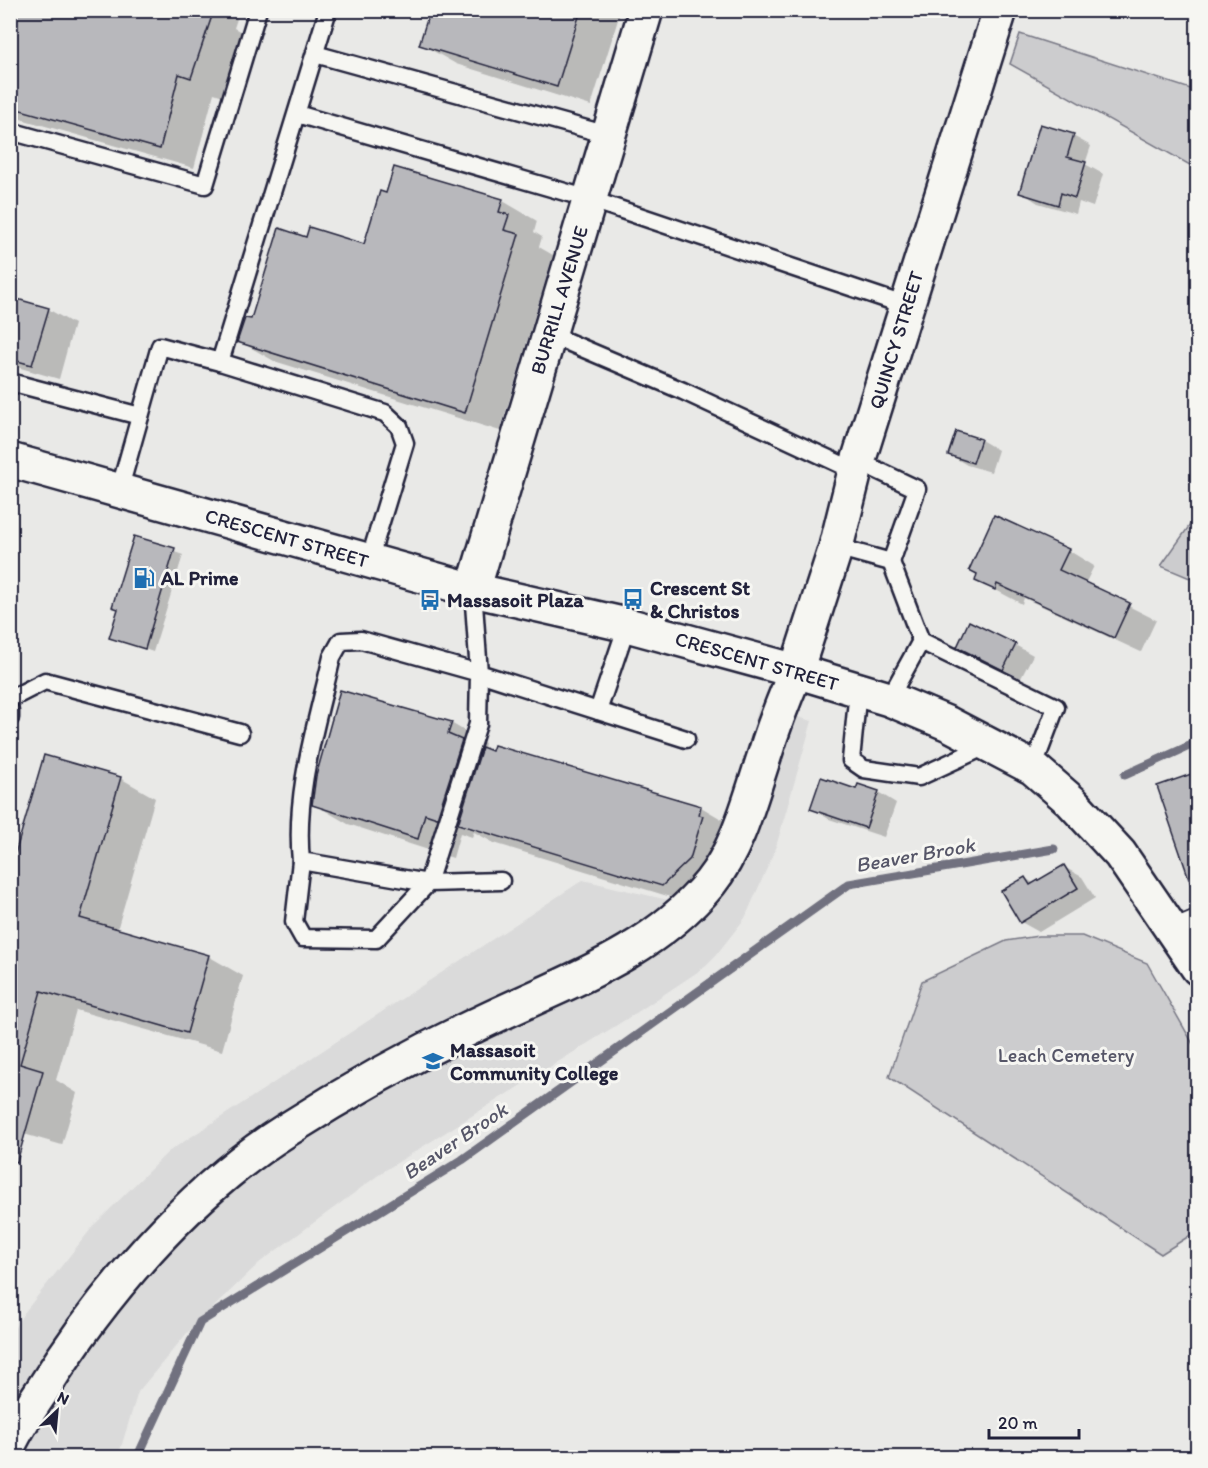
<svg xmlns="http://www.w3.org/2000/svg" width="1208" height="1468" viewBox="0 0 1208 1468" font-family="Itim,sans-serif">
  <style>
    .built { fill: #dadada }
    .green { fill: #ccccce; stroke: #777784; stroke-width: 1.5 }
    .shadow { fill: #0003 }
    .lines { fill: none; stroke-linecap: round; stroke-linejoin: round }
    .stream { stroke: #71717f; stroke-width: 9 }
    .building { fill: #b8b8bc; stroke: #22223b; stroke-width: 1.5 }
    .lane-casing { stroke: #22223b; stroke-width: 21 }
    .street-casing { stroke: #22223b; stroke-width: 38 }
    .secondary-casing { stroke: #22223b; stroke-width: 38 }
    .lane { stroke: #f6f6f2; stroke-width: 16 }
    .street { stroke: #f6f6f2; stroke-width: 33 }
    .secondary { stroke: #f6f6f2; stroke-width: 33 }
    .labels { text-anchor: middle; stroke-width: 6; stroke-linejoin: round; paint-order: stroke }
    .street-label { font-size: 20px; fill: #22223b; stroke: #f6f6f2 }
    .poi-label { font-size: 20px; font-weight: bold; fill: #22223b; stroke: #f6f6f2; text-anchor: start }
    .park-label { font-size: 20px; fill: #555567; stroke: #f6f6f2 }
    .water-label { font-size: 21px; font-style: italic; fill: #565668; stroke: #f6f6f2 }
  </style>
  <rect width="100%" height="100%" fill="#e9e9e7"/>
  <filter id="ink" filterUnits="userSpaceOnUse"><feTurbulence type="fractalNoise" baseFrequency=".0167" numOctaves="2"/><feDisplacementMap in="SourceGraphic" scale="12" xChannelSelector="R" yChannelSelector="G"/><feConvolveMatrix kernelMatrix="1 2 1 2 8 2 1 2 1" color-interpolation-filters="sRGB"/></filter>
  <g filter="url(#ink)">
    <path class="built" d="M759,706L812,721L775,850L745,918L716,955L702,969L636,1013L384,1171L259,1263L187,1333L138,1392L118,1457H11L10,1335L24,1313L95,1224L168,1152L583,880L672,901L697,879L724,831Z"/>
    <g class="green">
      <path d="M1020,34L1197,91V169L1010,64Z"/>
      <path d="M1197,515L1198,581H1197L1161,566Z"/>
      <path d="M1038,936H1082L1147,963L1197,1051V1231L1161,1254L889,1077L922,981L1006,941Z"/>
    </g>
    <g class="shadow">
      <path d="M10,10H240L234,28L247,35L226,97L214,93L194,168L10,116Z"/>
      <path d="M432,10H621L591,106L456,64L421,44Z"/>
      <path d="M1073,136L1091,146L1085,164L1103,174L1093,207L1079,202L1076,214L1038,203L1021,192Z"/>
      <path d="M395,168L503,201L537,221L534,232L542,237L539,247L553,255L500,431L274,361L239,341L307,239L365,246Z"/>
      <path d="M10,298L48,309L74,324L59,379L10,365Z"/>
      <path d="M957,433L981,440L998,450L991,472L967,465L950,455Z"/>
      <path d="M135,538L183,555L153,652L111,637L120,610Z"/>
      <path d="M1068,550L1094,566L1085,584L1156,620L1141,652L1024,598L1022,604L977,580Z"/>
      <path d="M1015,645L1033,655L1021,678L976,656Z"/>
      <path d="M451,723L485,743L484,749L493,753L495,746L701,807L735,827L697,905L494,843L474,832L472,837L460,833L453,858L348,824L314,804Z"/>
      <path d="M1198,774V864L1182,856L1159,787Z"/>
      <path d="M120,778L155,798L117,930L208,956L243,976L222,1051L76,1010L56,1080L77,1093L62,1145L10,1130V876Z"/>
      <path d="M857,791L878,792L896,803L884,837L829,819L812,809Z"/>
      <path d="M1064,867L1082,877L1095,898L1039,932L1021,922L1025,878L1035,884Z"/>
    </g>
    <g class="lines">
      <g class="stream">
        <path d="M1125,775L1198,742"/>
        <path d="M137,1458L200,1322L462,1160L849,884L1054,849"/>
      </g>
    </g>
    <g class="building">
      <path d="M10,10H214L191,78L179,74L160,149L10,107Z"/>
      <path d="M430,10H581L557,87L419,45Z"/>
      <path d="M1040,124L1074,134L1067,157L1086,162L1075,198L1061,193L1058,205L1019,193Z"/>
      <path d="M394,167L503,199L499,212L509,215L504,230L519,234L465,413L237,342L245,318L251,319L279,228L306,237L309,227L364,244L380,191L386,193Z"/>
      <path d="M10,297L49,308L32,365L10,359Z"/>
      <path d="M956,431L981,439L973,463L948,455Z"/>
      <path d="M994,515L1069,549L1059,570L1130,603L1114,638L997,584L995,590L975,581L977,574L969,570Z"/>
      <path d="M134,536L175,548L145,649L109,638L118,609L112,607Z"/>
      <path d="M969,621L1016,644L1003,670L957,647Z"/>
      <path d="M340,690L452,722L448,734L462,740L437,818L425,814L418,839L312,805L316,776Z"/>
      <path d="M494,745L701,806L699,815L703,816L690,859L662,886L458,824L482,747L492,751Z"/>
      <path d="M44,755L121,777L80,918L209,955L187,1033L41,991L20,1064L43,1071L17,1162L10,1161V871Z"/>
      <path d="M1197,772V892L1194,893L1157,786Z"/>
      <path d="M821,777L856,789L858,784L879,791L866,828L810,809Z"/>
      <path d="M1064,865L1078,888L1020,923L1001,891L1025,877L1030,885Z"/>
    </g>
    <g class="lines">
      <defs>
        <g id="lane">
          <path d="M315,54L608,135"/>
          <path d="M297,114L589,199L907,306"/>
          <path d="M10,131L205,185L258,10"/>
          <path d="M549,334L683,391L855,471"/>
          <path d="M220,362L385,413L399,426L405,443L369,561"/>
          <path d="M10,382L140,416"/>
          <path d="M119,491L160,346L220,362L328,10"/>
          <path d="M836,547L891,562L917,489L858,461"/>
          <path d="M891,562L921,641"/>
          <path d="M473,590L479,673L478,724L428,883L301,861C294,792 317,723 332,657L341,641L361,640L479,673L686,739"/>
          <path d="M858,690L851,760L864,769L919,777L988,745"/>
          <path d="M10,699L45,681L240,733"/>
          <path d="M889,699L921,641L1056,707L1033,768"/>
          <path d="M10,711V718"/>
          <path d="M598,711L627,625"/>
          <path d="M301,861L294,922L303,938L376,939L428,883L501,881"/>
          <path d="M1172,929L1198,918"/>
        </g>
        <g id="street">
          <path d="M473,590L646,10"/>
          <path d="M10,1443C19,1424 31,1407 43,1389C102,1294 190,1191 285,1131C346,1092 411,1056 476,1025C559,984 649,957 710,883C738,848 750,799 764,757C773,727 784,699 796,671"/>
        </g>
        <g id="secondary">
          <path d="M10,460L473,590L627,625L796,671L889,699L949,724L1033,768L1071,801L1120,854L1198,968"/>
          <path d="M796,671L836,547L855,471L1000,10"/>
        </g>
      </defs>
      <use href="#lane" class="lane-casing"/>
      <use href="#street" class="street-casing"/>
      <use href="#secondary" class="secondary-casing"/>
      <use href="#lane" class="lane"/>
      <use href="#street" class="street"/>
      <use href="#secondary" class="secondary"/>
    </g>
  </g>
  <defs>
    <symbol id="fuel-bare" viewBox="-9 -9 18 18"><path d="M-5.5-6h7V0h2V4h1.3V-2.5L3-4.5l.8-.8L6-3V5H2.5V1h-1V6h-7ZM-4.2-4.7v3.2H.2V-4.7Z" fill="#1f6fb2" stroke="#f6f6f2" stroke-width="2.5" paint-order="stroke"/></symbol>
    <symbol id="bus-bare" viewBox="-9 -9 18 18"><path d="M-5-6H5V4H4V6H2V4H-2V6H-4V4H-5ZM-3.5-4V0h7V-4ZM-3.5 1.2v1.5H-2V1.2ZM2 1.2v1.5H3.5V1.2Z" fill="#1f6fb2" stroke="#f6f6f2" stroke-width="2.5" paint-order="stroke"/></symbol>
    <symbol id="university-bare" viewBox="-9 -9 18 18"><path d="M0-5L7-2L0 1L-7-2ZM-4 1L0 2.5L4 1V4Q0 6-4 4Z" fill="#1f6fb2" stroke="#f6f6f2" stroke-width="2.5" paint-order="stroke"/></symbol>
  </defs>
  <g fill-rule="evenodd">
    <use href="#fuel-bare" x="129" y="563" width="30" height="30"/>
    <use href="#bus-bare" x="618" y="584" width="30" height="30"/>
    <use href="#bus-bare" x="415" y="585" width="30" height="30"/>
    <use href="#university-bare" x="418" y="1046" width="30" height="30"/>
  </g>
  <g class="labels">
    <g class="street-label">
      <text transform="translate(559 300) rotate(-73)" y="7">BURRILL AVENUE</text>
      <text transform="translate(896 340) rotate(-73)" y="7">QUINCY STREET</text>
      <text transform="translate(287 538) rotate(16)" y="7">CRESCENT STREET</text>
      <text transform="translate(757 661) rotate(16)" y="7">CRESCENT STREET</text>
    </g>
    <g class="poi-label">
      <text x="161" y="585">AL Prime</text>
      <text x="650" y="595">Crescent St<tspan x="650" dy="23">&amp; Christos</tspan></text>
      <text x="447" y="607">Massasoit Plaza</text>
      <text x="450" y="1057">Massasoit<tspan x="450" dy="23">Community College</tspan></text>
    </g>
    <g class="park-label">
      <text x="1066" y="1062">Leach Cemetery</text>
    </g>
    <g class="water-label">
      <text transform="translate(915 855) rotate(-10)" y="7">Beaver Brook</text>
      <text transform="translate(455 1141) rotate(-34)" y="7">Beaver Brook</text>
    </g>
  </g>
  <rect width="1208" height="1468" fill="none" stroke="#f6f6f2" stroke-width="36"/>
  <rect x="18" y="18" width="1172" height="1432" fill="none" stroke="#22223b" stroke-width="2" filter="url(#ink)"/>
  <g transform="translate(57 1411) rotate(26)" stroke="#f6f6f2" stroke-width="4.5" paint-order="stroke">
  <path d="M0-4.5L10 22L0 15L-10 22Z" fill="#22223b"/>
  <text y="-9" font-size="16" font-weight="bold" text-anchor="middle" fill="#22223b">N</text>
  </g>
  <path d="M989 1429v9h90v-9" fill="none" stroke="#22223b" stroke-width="3"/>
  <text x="998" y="1429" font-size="18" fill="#22223b" stroke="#f6f6f2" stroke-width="4.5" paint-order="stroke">20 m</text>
</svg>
